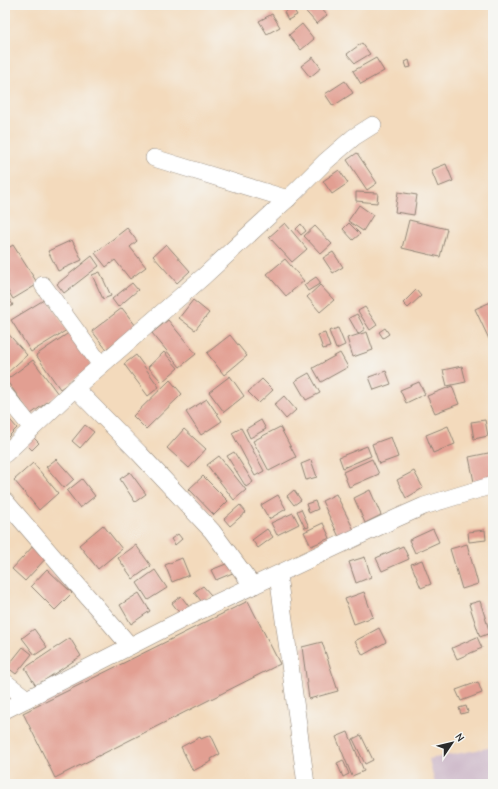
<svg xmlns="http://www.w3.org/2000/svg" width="498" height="789" viewBox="0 0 498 789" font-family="'Comic Neue',sans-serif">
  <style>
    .industrial { fill: #d0bdcc }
    .building { fill: #e29f92 }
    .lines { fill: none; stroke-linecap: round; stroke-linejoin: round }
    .street-casing { stroke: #8f8274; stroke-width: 18 }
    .street { stroke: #fff; stroke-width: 17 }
  </style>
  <rect width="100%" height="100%" fill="#f6f6f2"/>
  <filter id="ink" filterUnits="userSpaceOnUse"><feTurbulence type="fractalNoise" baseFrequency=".025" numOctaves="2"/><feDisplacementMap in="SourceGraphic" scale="8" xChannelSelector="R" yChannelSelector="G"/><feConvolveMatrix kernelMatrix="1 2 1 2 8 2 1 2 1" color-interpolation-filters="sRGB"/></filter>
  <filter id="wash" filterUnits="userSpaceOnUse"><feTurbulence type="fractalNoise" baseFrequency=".012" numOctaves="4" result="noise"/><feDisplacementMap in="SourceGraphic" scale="16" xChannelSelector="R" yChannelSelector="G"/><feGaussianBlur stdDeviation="0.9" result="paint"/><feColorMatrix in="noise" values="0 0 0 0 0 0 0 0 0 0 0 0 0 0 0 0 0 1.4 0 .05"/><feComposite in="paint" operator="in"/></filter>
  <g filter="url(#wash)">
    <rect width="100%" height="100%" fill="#f3dabc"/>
    <path class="industrial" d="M493,747V784H435L429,759Z"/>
    <g id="blocks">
      <g class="building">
        <path d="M300,5H318L327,15L317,24Z"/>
        <path d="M292,7L297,15L288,20L284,12Z"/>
        <path d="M272,14L280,27L267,34L259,21Z"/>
        <path d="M302,24L314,39L301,50L289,35Z"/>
        <path d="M362,43L370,54L355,63L347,54Z"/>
        <path d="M313,57L321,68L310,77L301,66Z"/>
        <path d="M376,58L384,71L361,84L353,71Z"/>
        <path d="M409,60L411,67L407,68L405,62Z"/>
        <path d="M345,81L353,93L333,106L325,94Z"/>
        <path d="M357,153L377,183L367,190L347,160Z"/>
        <path d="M446,164L453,181L438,187L431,170Z"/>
        <path d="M339,170L348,183L332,194L323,181Z"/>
        <path d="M356,192L378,193L377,203L356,201Z"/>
        <path d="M398,192L417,195L414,215L395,212Z"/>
        <path d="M359,205L373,215L363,231L348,221Z"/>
        <path d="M409,220L447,229L440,257L402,248Z"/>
        <path d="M285,223L307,249L292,262L269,237Z"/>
        <path d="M349,223L360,234L353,240L343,229Z"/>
        <path d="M301,224L306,231L301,235L296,229Z"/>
        <path d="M315,226L332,244L321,254L304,236Z"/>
        <path d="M127,228L137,241L130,247L146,267L130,279L115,260L106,267L95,253Z"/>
        <path d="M72,240L82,260L58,271L48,251Z"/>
        <path d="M166,244L190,271L177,283L153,256Z"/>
        <path d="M13,245L38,284L13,299L5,286V250Z"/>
        <path d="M333,252L343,267L333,273L323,258Z"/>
        <path d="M92,256L99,266L64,293L57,284Z"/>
        <path d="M285,259L304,281L286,296L267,274Z"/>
        <path d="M100,272L111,296L103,299L92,275Z"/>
        <path d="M316,277L321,283L308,291L304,285Z"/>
        <path d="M132,283L138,290L118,307L112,299Z"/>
        <path d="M320,285L334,300L320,312L307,297Z"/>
        <path d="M416,290L421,296L408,308L403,303Z"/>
        <path d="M5,293L13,305L7,309L5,306Z"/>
        <path d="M47,298L67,330L31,352L11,320Z"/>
        <path d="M193,300L209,313L195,330L179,318Z"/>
        <path d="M493,301V338L489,339L475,309Z"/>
        <path d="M365,307L377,325L370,330L358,311Z"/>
        <path d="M122,308L136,326L106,349L92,331Z"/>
        <path d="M357,314L365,329L358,334L349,318Z"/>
        <path d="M168,320L196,354L180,367L152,333Z"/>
        <path d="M338,328L345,345L336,349L329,331Z"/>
        <path d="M385,328L389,334L383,338L379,332Z"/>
        <path d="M5,330L27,355L5,375Z"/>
        <path d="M70,332L93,366L60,389L36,355Z"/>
        <path d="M367,332L373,350L353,357L347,338Z"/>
        <path d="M325,333L330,347L323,349L318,335Z"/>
        <path d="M230,335L247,356L224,375L207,353Z"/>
        <path d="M164,352L178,368L162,382L148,367Z"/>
        <path d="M340,353L348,367L321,382L313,368Z"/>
        <path d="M136,355L159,387L148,396L124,364Z"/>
        <path d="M33,360L58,394L31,414L6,380Z"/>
        <path d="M462,366L466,382L447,386L443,370Z"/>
        <path d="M386,371L391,384L374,390L369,377Z"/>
        <path d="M309,373L320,393L306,400L295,381Z"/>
        <path d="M230,376L244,396L224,412L209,392Z"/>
        <path d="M262,379L273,390L259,403L248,392Z"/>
        <path d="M170,380L182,394L146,429L133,416Z"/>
        <path d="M419,382L425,394L406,403L400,390Z"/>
        <path d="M452,386L459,404L435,413L427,396Z"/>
        <path d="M284,396L296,410L286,419L274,405Z"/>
        <path d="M207,399L222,421L201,435L186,412Z"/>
        <path d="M5,414L17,428L5,440Z"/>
        <path d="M261,420L266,429L250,438L246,429Z"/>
        <path d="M485,420L488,436L474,439L471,422Z"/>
        <path d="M85,425L94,432L80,448L72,441Z"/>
        <path d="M448,426L455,444L433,453L426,435Z"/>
        <path d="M280,427L296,457L269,471L253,441Z"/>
        <path d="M241,428L264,471L255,476L232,433Z"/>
        <path d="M184,429L206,449L189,468L167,448Z"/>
        <path d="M391,437L398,457L379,464L372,444Z"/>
        <path d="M34,438L39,443L32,450L27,445Z"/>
        <path d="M367,446L371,456L343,468L339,457Z"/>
        <path d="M234,452L253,482L246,487L227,456Z"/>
        <path d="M493,452V478L474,482L469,457Z"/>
        <path d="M219,456L246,490L234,500L207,465Z"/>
        <path d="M56,459L74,479L64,488L46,467Z"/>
        <path d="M372,459L379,474L349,487L343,472Z"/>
        <path d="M311,460L317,477L306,480L301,464Z"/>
        <path d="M33,463L58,493L39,510L14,480Z"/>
        <path d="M414,471L423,488L406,498L397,480Z"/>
        <path d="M130,472L146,494L135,502L120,479Z"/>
        <path d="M203,476L228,501L214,515L189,489Z"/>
        <path d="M82,479L95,496L80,508L67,491Z"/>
        <path d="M294,490L301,500L294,505L287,496Z"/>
        <path d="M370,490L381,515L365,523L354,498Z"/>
        <path d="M336,494L354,530L339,537L322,501Z"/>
        <path d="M278,495L286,509L269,519L261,505Z"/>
        <path d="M315,501L318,509L309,513L306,504Z"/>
        <path d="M240,505L246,512L230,526L224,519Z"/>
        <path d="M301,509L309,527L305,528L297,511Z"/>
        <path d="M293,513L299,524L277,535L271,523Z"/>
        <path d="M323,523L330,538L311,546L304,532Z"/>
        <path d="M103,525L122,549L98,569L79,545Z"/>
        <path d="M267,529L273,537L258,548L252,540Z"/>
        <path d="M433,529L439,542L415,553L409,540Z"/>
        <path d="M485,530L486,540L469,542L468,532Z"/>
        <path d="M178,534L182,539L175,545L171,539Z"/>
        <path d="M35,544L48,556L25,581L12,569Z"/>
        <path d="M467,544L478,584L462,589L450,549Z"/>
        <path d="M136,545L151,566L133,579L118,558Z"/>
        <path d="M403,546L409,559L382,571L376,558Z"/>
        <path d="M365,557L371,577L356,583L349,562Z"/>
        <path d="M182,558L189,575L172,582L165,565Z"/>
        <path d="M422,560L431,584L421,588L411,564Z"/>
        <path d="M231,562L235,572L216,580L211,570Z"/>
        <path d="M47,569L72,593L55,610L31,586Z"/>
        <path d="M155,570L167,588L148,600L137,583Z"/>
        <path d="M203,586L211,595L202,602L194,592Z"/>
        <path d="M364,592L373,617L354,624L345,599Z"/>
        <path d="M139,593L150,611L131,624L120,605Z"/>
        <path d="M181,596L190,608L181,615L172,603Z"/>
        <path d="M248,601L280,664L55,778L23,713Z"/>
        <path d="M480,601L490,633L480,637L469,604Z"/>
        <path d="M379,628L386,642L363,655L355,641Z"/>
        <path d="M34,629L47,647L35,655L22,638Z"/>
        <path d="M477,637L482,648L457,659L452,648Z"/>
        <path d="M70,638L81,656L36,686L25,668Z"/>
        <path d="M322,642L338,691L309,699L302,647Z"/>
        <path d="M23,647L32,654L16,674L7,667Z"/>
        <path d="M478,682L482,693L461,701L456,690Z"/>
        <path d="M466,706L468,712L461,714L459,708Z"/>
        <path d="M348,732L364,771L352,776L336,737Z"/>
        <path d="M211,735L220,754L211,759L212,761L193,771L181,747L200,737L201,739Z"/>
        <path d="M361,735L373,760L365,764L353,739Z"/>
        <path d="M343,760L349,774L343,777L337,763Z"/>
      </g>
    </g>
  </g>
  <g filter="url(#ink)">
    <use href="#blocks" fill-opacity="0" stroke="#8f8274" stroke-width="1"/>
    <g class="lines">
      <defs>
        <g id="street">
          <path d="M154,158L288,199"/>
          <path d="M43,285L101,365"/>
          <path d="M75,388L139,453L212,531L253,586"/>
          <path d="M5,395L32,428"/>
          <path d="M5,454L75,388L203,277L296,191L325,162L354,137L373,125"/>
          <path d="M5,501L130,646"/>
          <path d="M278,575L306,784"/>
          <path d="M5,682L27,699"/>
          <path d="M5,710L195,613L397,518L424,506L493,485"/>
        </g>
      </defs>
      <use href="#street" class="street-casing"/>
      <use href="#street" class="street"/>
    </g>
  </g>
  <rect width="498" height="789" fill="none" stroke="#f6f6f2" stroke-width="20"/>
  <g transform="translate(452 743) rotate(55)" stroke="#f6f6f2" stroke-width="3" paint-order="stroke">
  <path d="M0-3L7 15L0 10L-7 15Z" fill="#2b2b2b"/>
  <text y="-6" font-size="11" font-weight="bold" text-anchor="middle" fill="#2b2b2b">N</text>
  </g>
</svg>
